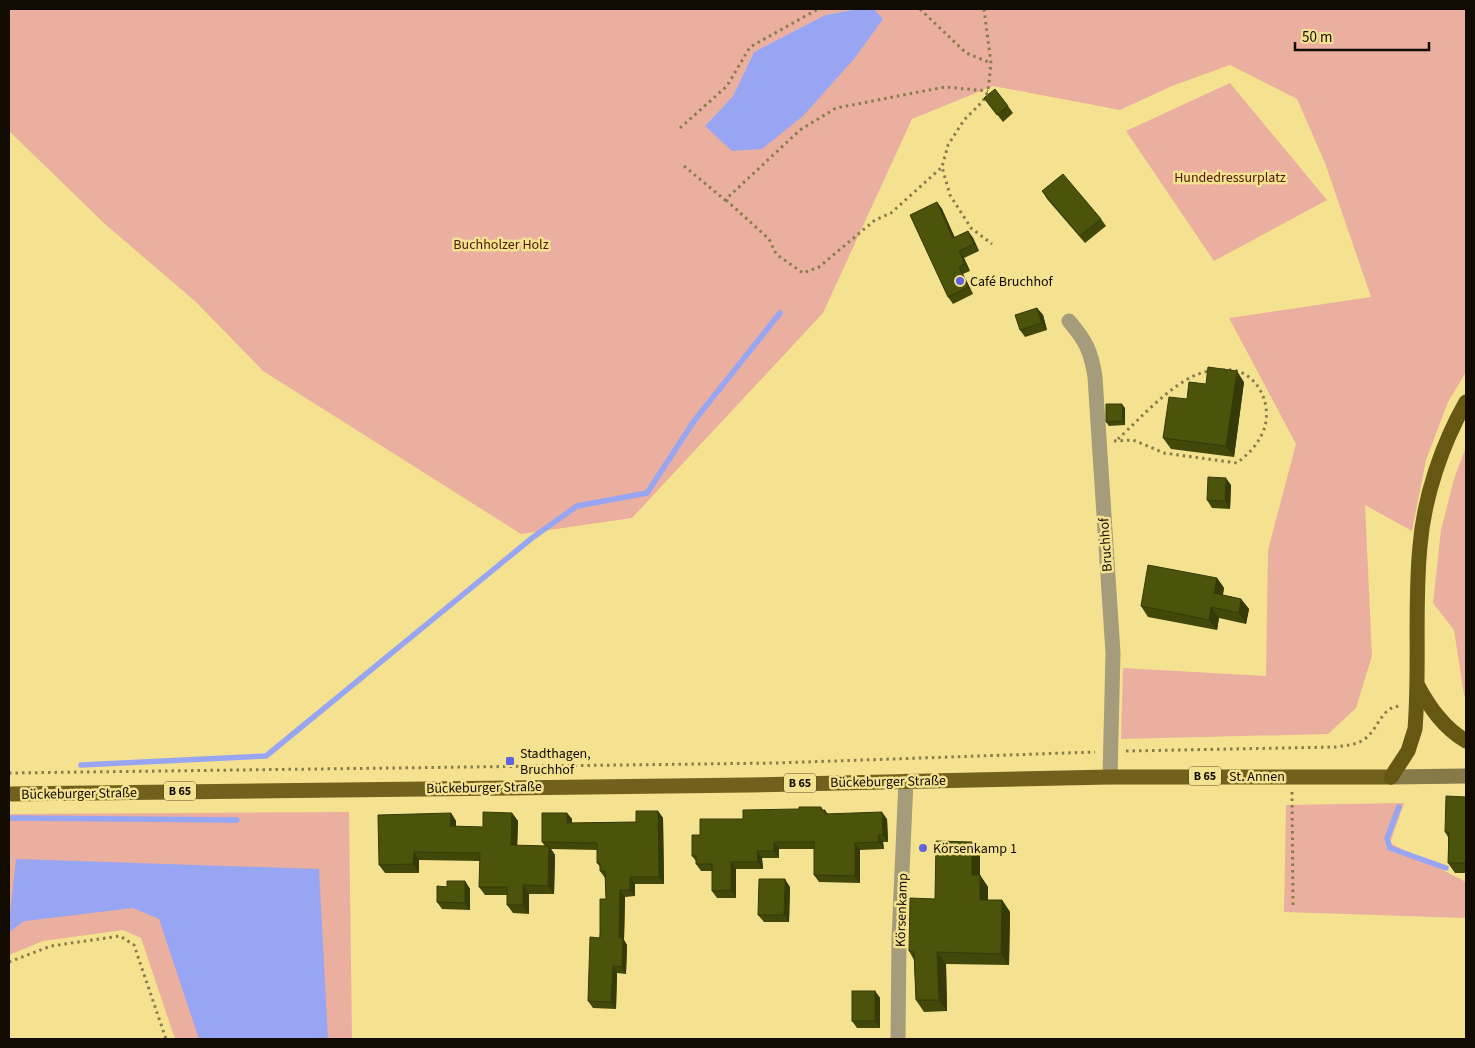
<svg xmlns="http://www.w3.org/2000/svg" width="1475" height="1048" viewBox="0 0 1475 1048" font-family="'Source Sans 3',sans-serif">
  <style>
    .green { fill: #eaaf9e }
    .water { fill: #98a5f3 }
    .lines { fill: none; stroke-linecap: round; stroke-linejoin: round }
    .stream { stroke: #98a5f3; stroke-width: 5.5 }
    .path { stroke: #887c4b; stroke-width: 3; stroke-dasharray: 2.5 4; stroke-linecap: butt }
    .minor { stroke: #a49c7b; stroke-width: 15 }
    .secondary { stroke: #867a48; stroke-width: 15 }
    .primary { stroke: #71611d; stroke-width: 15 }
    .trunk { stroke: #665712; stroke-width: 15 }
    .wall { fill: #414809 }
    .shaded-wall { fill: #353b08 }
    .building { fill: #4c540b; stroke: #353b08 }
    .poi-dot { fill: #5d64dc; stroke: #f5e290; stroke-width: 2 }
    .labels { text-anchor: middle; stroke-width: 5; stroke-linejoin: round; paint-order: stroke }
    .shield { fill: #f5e290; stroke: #554c2b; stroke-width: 1 }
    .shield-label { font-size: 12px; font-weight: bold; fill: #110b00 }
    .park-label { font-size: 14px; fill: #4d1606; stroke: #f5e290 }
    .poi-label { font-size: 14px; fill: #110b00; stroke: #f5e290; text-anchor: start }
    .street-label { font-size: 14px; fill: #110b00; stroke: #f5e290 }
  </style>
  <rect width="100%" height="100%" fill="#f5e290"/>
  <g class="green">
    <path d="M9,9H858L825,15L754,52L733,96L705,126L883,19L874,9H1466V372L1448,402L1426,460L1412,531L1365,505L1372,656L1356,708L1328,734L1121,739L1123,668L1266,676L1268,550L1296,444L1229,318L1371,297L1325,163L1297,99L1230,65L1172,86L1120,110L993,86L912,119L823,313L632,518L521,534L263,371L196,302L105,224L9,131Z"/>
    <path d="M1230,83L1327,200L1214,261L1126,131Z"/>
    <path d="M1466,447V697L1464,695L1454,630L1433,603L1441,530L1454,479Z"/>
    <path d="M1404,803L1390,843L1466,882V918L1284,912L1286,805Z"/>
    <path d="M349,812L352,1039H175L141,938L123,930L43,941L9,955V814Z"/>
  </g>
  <g class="water">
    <path d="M858,9H874L883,19L854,59L803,116L762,149L732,151L705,126L733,96L754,52L825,15Z"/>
    <path d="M16,859L319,869L328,1039H199L159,919L133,908L9,923Z"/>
  </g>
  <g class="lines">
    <g class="stream">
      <path d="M81,765L266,756L532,538L577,506L647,493L694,421L780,313"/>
      <path d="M1399,807L1387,838L1390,848L1446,868"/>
      <path d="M9,818L237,820"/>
      <path d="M9,929L23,918"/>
    </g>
    <g class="path">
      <path d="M920,9L966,53L991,63"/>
      <path d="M984,9L991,63L988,91L983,101L964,120L948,145L942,167L950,195L971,228L992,244"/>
      <path d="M680,128L727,86L750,47L818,9"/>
      <path d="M684,166L725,200L800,130L836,108L945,87L988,91"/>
      <path d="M726,200L769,239L776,254L803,273L819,267L875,220L891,213L942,167"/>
      <path d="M1118,439C1141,418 1178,375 1210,371"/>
      <path d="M1114,441L1133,440L1164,453L1237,463C1247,455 1256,447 1262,434C1276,406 1256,365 1221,370"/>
      <path d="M1126,751L1336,747C1347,745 1359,745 1367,737C1379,727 1382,706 1401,706"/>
      <path d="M9,773L776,763L1095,752"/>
      <path d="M1292,792L1293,906"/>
      <path d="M9,962L51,946L120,936L134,945L166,1039"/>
    </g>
    <g class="minor">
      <path d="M1069,321C1086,341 1091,351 1095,377L1113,653L1110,777"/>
      <path d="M898,1039L899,939L906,781"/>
    </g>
    <path class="secondary" d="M1391,777L1466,776"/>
    <path class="primary" d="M9,794L749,785L1110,777H1391"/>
    <g class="trunk">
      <path d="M1418,686C1430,708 1444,728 1466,741"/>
      <path d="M1391,777L1408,751L1415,729C1420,668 1414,607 1420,546C1424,497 1442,444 1466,402"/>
    </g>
  </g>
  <g class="wall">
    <path d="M984,98L1008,106L1013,113L1003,122Z"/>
    <path d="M1042,191L1101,219L1106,226L1085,243L1047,199Z"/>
    <path d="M937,202L942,209L955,238L968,231L973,238L979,251L964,258L970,271L963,274L973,294L953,304L948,297Z"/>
    <path d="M1037,308L1043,315L1047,330L1025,337L1020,330Z"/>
    <path d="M1244,382L1234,457L1171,449L1163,438L1187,399L1206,384Z"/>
    <path d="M1125,408V425L1109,426L1106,422Z"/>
    <path d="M1231,485L1230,509L1212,508L1207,500Z"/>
    <path d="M1217,578L1224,588L1223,595L1241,599L1249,609L1246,624L1219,618L1217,630L1148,617L1141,606Z"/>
    <path d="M1466,797V873H1455L1448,863V837L1445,832Z"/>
    <path d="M821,807L823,810H825L828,814L887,819L888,842H883L884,849L860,850V883L819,882L814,875V849H779V858H762L763,869H736V898H717L712,891V871H701L696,864V861L692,856L700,835L743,819L799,809Z"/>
    <path d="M658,811L663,818L664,884H635V896L625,897L624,940L627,945L626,974L617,973L616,1009L593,1008L588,1001L606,899L605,878L600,871V867L597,863V850L551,849L555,855L554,894H529V914L513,913L507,905V895H485L479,887L480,861L419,860V873H385L379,865L451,813L456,821V826L483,827L512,813L518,821L517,846H545L542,842L567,813L572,819V823L636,822Z"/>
    <path d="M972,842L980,854V875L988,887V900H1002L1010,912L1009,965L946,964L947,1011L924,1012L916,1000L914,960L909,951L935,899Z"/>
    <path d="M465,881L470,889V910L442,909L437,902L447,887Z"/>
    <path d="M790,887L789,922H764L758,915Z"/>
    <path d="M875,991L880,998V1028H857L852,1021Z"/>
  </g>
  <g class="shaded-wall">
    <path d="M937,202L942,209L958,245L953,238Z"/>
    <path d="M968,231L973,238L979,251L974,244Z"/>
    <path d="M959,251L964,258L970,271L965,264Z"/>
    <path d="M959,267L963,274L973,294L968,287Z"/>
    <path d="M1037,308L1043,315L1047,330L1042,323Z"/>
    <path d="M1237,371L1244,382L1234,457L1226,446Z"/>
    <path d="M1122,404L1125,408V425L1123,421Z"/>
    <path d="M1226,478L1231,485L1230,509L1225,501Z"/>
    <path d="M1217,578L1224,588L1221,603L1214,593Z"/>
    <path d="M1241,599L1249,609L1246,624L1239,613Z"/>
    <path d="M1211,607L1219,618L1217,630L1209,620Z"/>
    <path d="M658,811L663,818L664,884L659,877Z"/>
    <path d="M882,812L887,819L888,842L883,835Z"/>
    <path d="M451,813L456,821V835L450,826Z"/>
    <path d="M512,813L518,821L517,854L511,845Z"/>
    <path d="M567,813L572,819V829L567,823Z"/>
    <path d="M878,835L883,842L884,849L879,842Z"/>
    <path d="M774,842L779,849V858L774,851Z"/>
    <path d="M972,842L980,854V875L988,887V911L980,900L972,875Z"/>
    <path d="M855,843L860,850V883L855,876Z"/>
    <path d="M549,846L555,855L554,894L548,886Z"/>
    <path d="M757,851L762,858L763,869L758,862Z"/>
    <path d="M414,852L419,860V873L413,864Z"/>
    <path d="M731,862L736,869V898L731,890Z"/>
    <path d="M630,877L635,884V896L630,890Z"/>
    <path d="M785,879L790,887L789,922L784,915Z"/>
    <path d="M465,881L470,889V910L465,903Z"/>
    <path d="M523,885L529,894V914L523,905Z"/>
    <path d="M620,890L625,897L624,940L627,945L626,974L622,967L619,938Z"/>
    <path d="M1002,900L1010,912L1009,965L1001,954Z"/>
    <path d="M937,952L946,964L947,1011L939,1000Z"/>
    <path d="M613,966L617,973L616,1009L611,1002Z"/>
    <path d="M875,991L880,998V1028L875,1021Z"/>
  </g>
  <g class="building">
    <path d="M995,89L1008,106L997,115L984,98Z"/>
    <path d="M1063,174L1101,219L1080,236L1042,191Z"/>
    <path d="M937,202L953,238L968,231L974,244L959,251L965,264L959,267L968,287L948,297L910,215Z"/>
    <path d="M1037,308L1042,323L1020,330L1015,315Z"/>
    <path d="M1208,367L1237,371L1226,446L1163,438L1169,397L1187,399L1189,382L1206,384Z"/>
    <path d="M1106,404H1122L1123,421L1106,422Z"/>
    <path d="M1208,477L1226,478L1225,501L1207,500Z"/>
    <path d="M1148,565L1217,578L1214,593L1241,599L1239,613L1211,607L1209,620L1141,606Z"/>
    <path d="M1446,796L1466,797V863H1448L1449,832H1445Z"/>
    <path d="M799,807H821V810H825V814L882,812L883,835H878L879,842L855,843V876L814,875V842H774V851H757L758,862H731V890L712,891V864H696V856H692V835H700V819H743V810L799,809Z"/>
    <path d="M636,811H658L659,877H630V890H620L619,938H623L622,967L613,966L611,1002L588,1001L590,937L600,938V899H606L605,871H600V863H597V843L542,842V813H567V823L636,822Z"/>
    <path d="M483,812L512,813L511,845L549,846L548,886L523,885V905H507V887H479L480,853L414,852L413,864L379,865L378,815L451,813L450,826L483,827Z"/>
    <path d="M936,841L972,842V875H980V900H1002L1001,954L937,952L939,1000H916L914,952L909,951L910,898L935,899Z"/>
    <path d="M759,879H785L784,915H758Z"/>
    <path d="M447,881H465V903L437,902V886L447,887Z"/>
    <rect x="852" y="991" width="23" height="30"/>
  </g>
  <g class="poi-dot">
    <circle cx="960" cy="281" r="5"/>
    <rect x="505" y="756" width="10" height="10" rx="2.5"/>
    <circle cx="923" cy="848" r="5"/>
  </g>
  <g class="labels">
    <g class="shield">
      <rect x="1189" y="766.5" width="32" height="19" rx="4"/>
      <rect x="784" y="773.5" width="32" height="19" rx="4"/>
      <rect x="164" y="781.5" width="32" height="19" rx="4"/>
    </g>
    <g class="shield-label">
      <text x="1205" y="780">B 65</text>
      <text x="800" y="787">B 65</text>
      <text x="180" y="795">B 65</text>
    </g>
    <g class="park-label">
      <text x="1230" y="182">Hundedressurplatz</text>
      <text x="501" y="249">Buchholzer Holz</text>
    </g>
    <g class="poi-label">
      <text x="970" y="286">Café Bruchhof</text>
      <text x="520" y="758">Stadthagen,<tspan x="520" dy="16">Bruchhof</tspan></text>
      <text x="933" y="853">Körsenkamp 1</text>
    </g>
    <g class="street-label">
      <text transform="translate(1105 545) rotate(-94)" y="5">Bruchhof</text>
      <text x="1257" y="781">St. Annen</text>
      <text transform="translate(888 781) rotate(-1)" y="5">Bückeburger Straße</text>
      <text transform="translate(484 787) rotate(-1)" y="5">Bückeburger Straße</text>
      <text transform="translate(79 793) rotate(-1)" y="5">Bückeburger Straße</text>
      <text transform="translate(901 910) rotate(-88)" y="5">Körsenkamp</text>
    </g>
  </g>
  <rect width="1475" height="1048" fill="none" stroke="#110b00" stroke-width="20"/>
  <path d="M1295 42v8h134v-8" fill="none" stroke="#110b00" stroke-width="2.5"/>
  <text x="1302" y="42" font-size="15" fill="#110b00" stroke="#f5e290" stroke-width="4" paint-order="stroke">50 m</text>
</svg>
